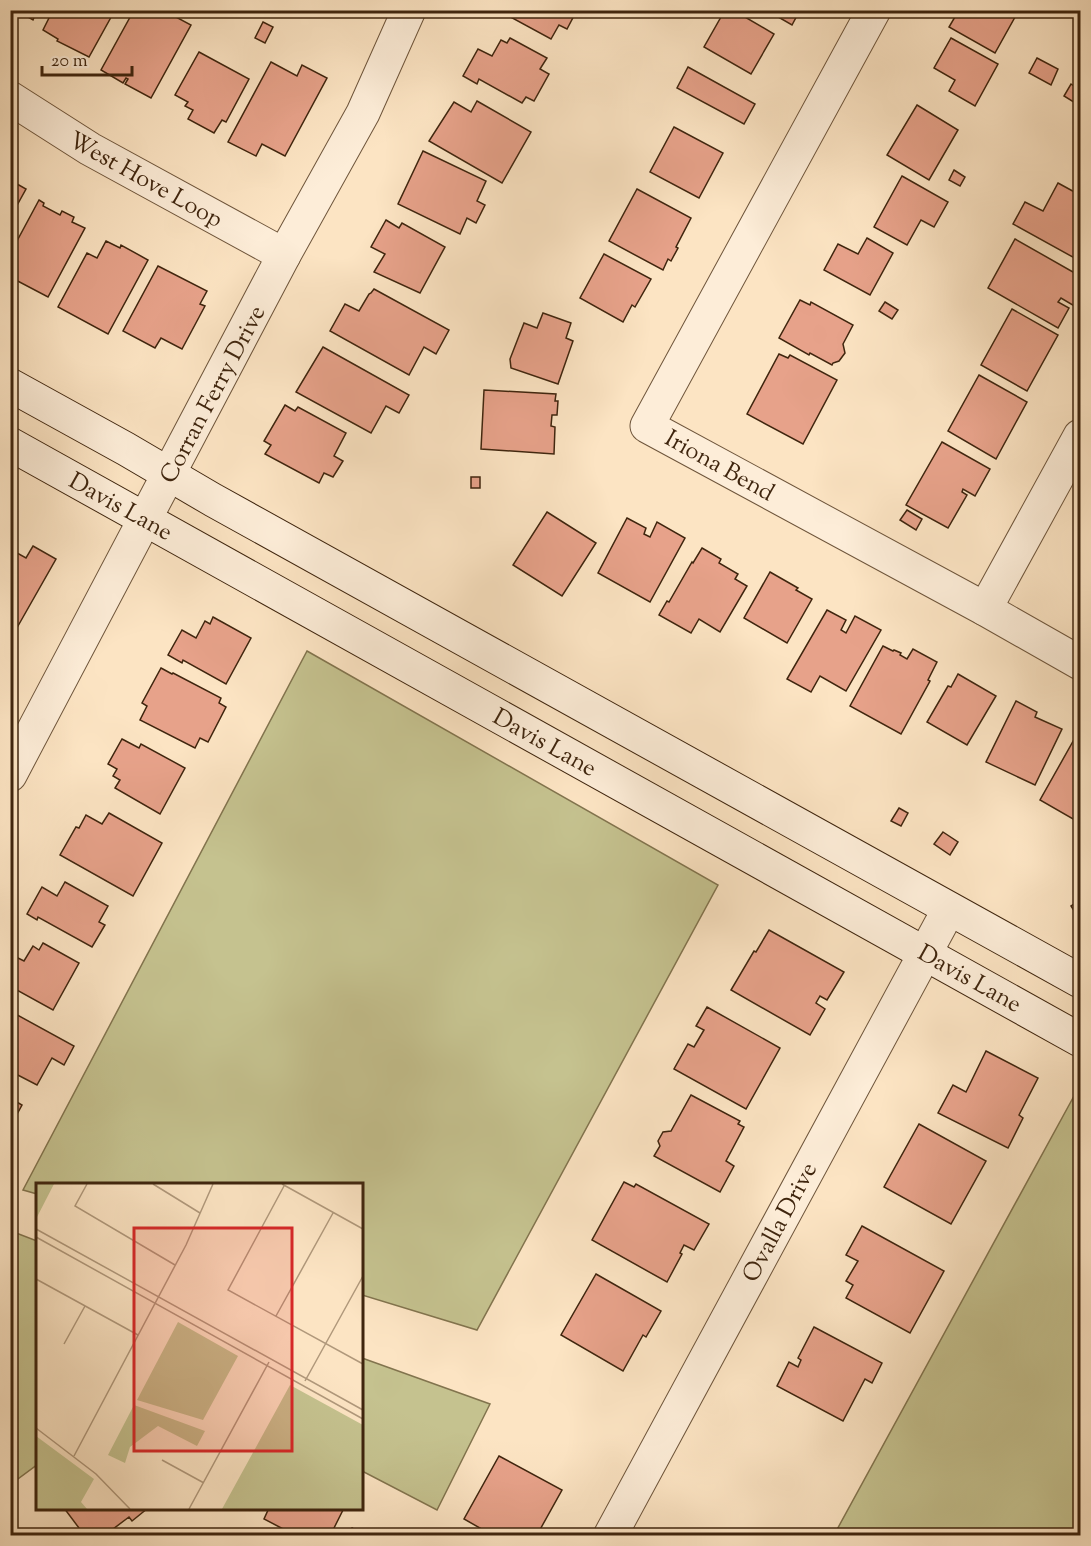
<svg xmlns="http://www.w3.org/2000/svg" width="1091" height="1546" viewBox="0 0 1091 1546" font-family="'Sorts Mill Goudy',serif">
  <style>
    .green { fill: #c5c28f; stroke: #82744e; stroke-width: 1.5 }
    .building { fill: #e7a28a; stroke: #3f250e; stroke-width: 1.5 }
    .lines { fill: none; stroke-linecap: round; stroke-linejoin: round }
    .street-casing { stroke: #6e553b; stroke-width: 35 }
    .secondary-casing { stroke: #3f250e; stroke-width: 35 }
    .street { stroke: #fdedd8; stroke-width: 33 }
    .secondary { stroke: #fdedd8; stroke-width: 33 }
    .labels { text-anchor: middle; stroke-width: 5; stroke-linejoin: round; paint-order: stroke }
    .street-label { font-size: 24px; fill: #3f250e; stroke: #fdedd8 }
    .inset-road { fill: none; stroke: #b0987b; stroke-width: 1.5 }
    .view { fill: #d62828; fill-opacity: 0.15; stroke: #d62828; stroke-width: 3 }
    .inset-edge { fill: none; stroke: #3f250e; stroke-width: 3 }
  </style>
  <rect width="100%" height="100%" fill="#fce4c3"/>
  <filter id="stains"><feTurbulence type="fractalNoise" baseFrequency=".00333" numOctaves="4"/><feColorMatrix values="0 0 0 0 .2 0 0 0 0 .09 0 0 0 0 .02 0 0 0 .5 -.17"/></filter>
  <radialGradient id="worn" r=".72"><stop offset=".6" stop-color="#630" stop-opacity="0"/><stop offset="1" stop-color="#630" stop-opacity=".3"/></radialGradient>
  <g class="green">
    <path d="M307,651L718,885L477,1330L362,1295V1184H38L37,1194L23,1190Z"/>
    <path d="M1080,1085V1535H834Z"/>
    <path d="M11,1231L37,1241L38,1464L11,1484Z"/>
    <path d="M362,1358L490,1404L437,1510L362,1471Z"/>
  </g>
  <g class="building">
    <path d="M16,10H37L33,20Z"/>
    <path d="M53,10H115L89,57L57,41L58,39L43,30Z"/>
    <path d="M134,10H174L172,15L191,25L151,98L125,84L128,79L126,78L123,83L101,70Z"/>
    <path d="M491,10H577L567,29L559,25L551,39L503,13L501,16Z"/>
    <path d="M725,10H733L774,34L751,74L704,47Z"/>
    <path d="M766,10H800L792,25Z"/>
    <path d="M959,10H1019L995,53L949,27Z"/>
    <path d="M263,22L273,27L265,43L255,38Z"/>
    <path d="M510,38L547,58L540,69L549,74L534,101L526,97L522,103L479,79L477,84L463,76L478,49L492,56L501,40L507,43Z"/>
    <path d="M951,38L998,64L975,106L949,91L955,80L934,68Z"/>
    <path d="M199,52L249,79L226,122L222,120L214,133L188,119L193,110L185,106L188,102L175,95Z"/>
    <path d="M1037,58L1058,69L1051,85L1029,73Z"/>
    <path d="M271,62L297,76L302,65L327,78L285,156L262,144L256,156L228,142Z"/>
    <path d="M688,67L755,104L744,124L677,88Z"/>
    <path d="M1071,84L1080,90V106L1064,96Z"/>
    <path d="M477,101L531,132L502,183L429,141L454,102L471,112Z"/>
    <path d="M917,105L958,130L929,180L887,155Z"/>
    <path d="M674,127L723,153L699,198L650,172Z"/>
    <path d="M423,151L486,181L477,201L485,205L476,223L467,218L460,234L398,204Z"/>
    <path d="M954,170L965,177L960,186L949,180Z"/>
    <path d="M902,176L948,202L934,227L921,220L907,245L874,227Z"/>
    <path d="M10,180L26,189L10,218Z"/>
    <path d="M1058,183L1080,195V261L1013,224L1025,202L1043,211Z"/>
    <path d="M637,189L691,218L676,247L678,248L671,261L668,259L663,270L609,241Z"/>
    <path d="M39,200L44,203L43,206L60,215L62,211L74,217L72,222L85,228L48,297L10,277V254Z"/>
    <path d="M386,220L399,228L402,223L445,247L420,293L374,272L385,254L371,247Z"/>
    <path d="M867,238L893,253L870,295L824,270L838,244L858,254Z"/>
    <path d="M1015,239L1080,276V299L1076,307L1061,298L1058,302L1069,308L1058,328L988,288Z"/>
    <path d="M106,241L120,248L121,245L148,260L108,334L58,307L87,253L97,258Z"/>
    <path d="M604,254L651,279L635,307L632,305L623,322L580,298Z"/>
    <path d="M158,266L207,291L200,304L205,306L182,349L161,338L155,348L123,331Z"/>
    <path d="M374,289L449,330L436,354L424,347L409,375L330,331L345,304L359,311L369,294L371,293Z"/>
    <path d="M800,300L810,305L811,302L853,325L843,344L845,353L839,361L833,363L832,365L810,353L809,355L779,338Z"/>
    <path d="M885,302L898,310L892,319L879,311Z"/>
    <path d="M1012,309L1058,335L1027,391L981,365Z"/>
    <path d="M543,313L571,323L566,338L573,341L558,384L511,368L510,359L524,323L537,328Z"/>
    <path d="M323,347L409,395L399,413L386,406L371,433L296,392Z"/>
    <path d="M779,354L788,358L790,355L837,380L803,444L747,414Z"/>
    <path d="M979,375L1027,402L996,459L948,431Z"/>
    <path d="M484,390L556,394L555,401H558L557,415H552L551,426L555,427L554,454L481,449Z"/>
    <path d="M285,405L295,411L298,407L346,433L334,456L343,461L333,477L324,473L319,483L265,454L271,445L264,441Z"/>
    <path d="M942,442L990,469L975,496L963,489L962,492L967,495L948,528L906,505Z"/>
    <rect x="471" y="477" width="9" height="11"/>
    <path d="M907,510L922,519L916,530L900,520Z"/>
    <path d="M547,512L596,543L562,596L513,565Z"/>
    <path d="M627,518L646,528L644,534L650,537L657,522L685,538L650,602L598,573Z"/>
    <path d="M33,546L56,559L14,633L10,630V549L26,558Z"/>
    <path d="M702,548L721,559L719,563L738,574L735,579L747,586L720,632L699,619L691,633L659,615L667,601L669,602L692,562L693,563Z"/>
    <path d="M770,572L798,588L796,590L812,599L787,643L744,618Z"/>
    <path d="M827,610L846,620L841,630L846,633L855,616L881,630L846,691L820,676L811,692L787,679Z"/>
    <path d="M213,617L251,638L226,684L183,660L182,663L168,655L182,630L196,638L205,621L210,624Z"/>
    <path d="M883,646L893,651L894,650L901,653L900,655L907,659L913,649L937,662L928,680L930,681L901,734L850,706Z"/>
    <path d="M161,668L172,674L173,673L221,698L219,703L226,707L208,742L200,738L195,748L140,720L147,706L142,703Z"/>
    <path d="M958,674L996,696L967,745L927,722L948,686L951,687Z"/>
    <path d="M1016,701L1037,712L1035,717L1062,729L1035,785L986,762Z"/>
    <path d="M1076,736L1080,738V823L1040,800Z"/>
    <path d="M122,739L139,748L141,744L185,768L160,814L115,788L120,780L113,776L117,769L108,764Z"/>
    <path d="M899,808L908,813L901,826L891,821Z"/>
    <path d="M109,813L162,843L133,896L60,855L76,827L79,828L86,815L102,824Z"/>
    <path d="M943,832L958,842L950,855L934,844Z"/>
    <path d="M65,882L108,906L99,922L105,925L92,947L38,917L37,920L27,914L42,887L57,896Z"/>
    <path d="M1077,902L1080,907V915L1078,917L1071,906Z"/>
    <path d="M769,930L844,972L827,1000L820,996L816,1003L825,1009L810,1035L731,990L754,951L756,952Z"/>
    <path d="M43,943L79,963L53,1010L17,990L16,993L10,990V954L24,961L33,946L39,950Z"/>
    <path d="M707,1007L780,1048L746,1109L674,1069L688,1044L694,1047L704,1030L696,1026Z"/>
    <path d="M10,1011L74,1046L64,1065L52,1058L37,1085L10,1071Z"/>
    <path d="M986,1051L1038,1078L1019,1115L1023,1118L1008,1148L938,1113L953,1085L966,1092Z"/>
    <path d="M691,1095L740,1121L738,1124L744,1127L726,1161L734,1166L720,1192L654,1156L660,1146L658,1141L663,1132L671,1131Z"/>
    <path d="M10,1098L22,1105L10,1127Z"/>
    <path d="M919,1124L986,1161L951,1224L884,1187Z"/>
    <path d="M624,1182L634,1187L636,1184L709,1224L694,1250L684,1245L680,1253L682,1254L667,1282L592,1240Z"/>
    <path d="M862,1226L944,1271L910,1333L846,1298L853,1285L846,1281L858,1261L846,1255Z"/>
    <path d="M596,1274L661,1311L646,1337L643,1335L623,1371L561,1335Z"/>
    <path d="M814,1327L882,1363L872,1383L865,1379L843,1421L777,1386L789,1362L798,1367L801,1360L798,1358Z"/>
    <path d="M499,1456L562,1490L537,1535L533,1533L531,1536H494L464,1519Z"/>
    <path d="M64,1508H148L132,1521L129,1517L109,1532L106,1530L101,1534L98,1529L89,1536H85Z"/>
    <path d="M269,1508H344L330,1536H292L293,1534L264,1519Z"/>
    <path d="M352,1528L365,1536H348Z"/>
  </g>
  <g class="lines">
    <defs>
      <g id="street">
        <path d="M874,10L647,426L985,609L1080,663"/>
        <path d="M10,98L90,149L284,255"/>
        <path d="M985,609L1080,436"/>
        <path d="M10,775L284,255L363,113L409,10"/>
        <path d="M610,1536L949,909"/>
      </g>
      <g id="secondary">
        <path d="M10,385L126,449L213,500L1080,981"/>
        <path d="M10,444L1080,1040"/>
      </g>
    </defs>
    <use href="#street" class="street-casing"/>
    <use href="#secondary" class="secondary-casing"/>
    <use href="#street" class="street"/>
    <use href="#secondary" class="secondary"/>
  </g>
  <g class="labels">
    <g class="street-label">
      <text transform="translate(146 179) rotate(29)" y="8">West Hove Loop</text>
      <text transform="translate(212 394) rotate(-62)" y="8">Corran Ferry Drive</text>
      <text transform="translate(720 465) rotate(29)" y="8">Iriona Bend</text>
      <text transform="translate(121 506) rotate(29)" y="8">Davis Lane</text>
      <text transform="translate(545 742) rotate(29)" y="8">Davis Lane</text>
      <text transform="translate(970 978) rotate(29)" y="8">Davis Lane</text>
      <text transform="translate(779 1222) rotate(-62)" y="8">Ovalla Drive</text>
    </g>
  </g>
  <g transform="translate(36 1183)">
    <rect width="327" height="327" fill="#fce4c3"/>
    <path d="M0,1H18L0,36ZM142,139L202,173L167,237L101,217ZM254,202L327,242V326H186ZM98,222L169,248L161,263L122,243L94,264L89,280L72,272ZM0,253L58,296L45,319L51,326H0Z" fill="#c5c28f"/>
    <path class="inset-road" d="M51,1L39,23L139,82M117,1L164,30M246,1L327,46M248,3L192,107L327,181M0,46L327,227M0,54L327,236M0,96L102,152M240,133L297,30M28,161L49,123M269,198L327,93M0,245L60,291L94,326M38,273L150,62L177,1M126,277L168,300M153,326L233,179"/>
    <path class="view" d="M98,45H256V268H98Z"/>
    <rect width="327" height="327" class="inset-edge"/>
  </g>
  <rect width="1091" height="1546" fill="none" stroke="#fce4c3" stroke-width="36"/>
  <rect x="12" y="12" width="1067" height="1522" fill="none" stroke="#3f250e" stroke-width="3"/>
  <rect x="18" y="18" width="1055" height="1510" fill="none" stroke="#3f250e" stroke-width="1.5"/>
  <path d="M42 66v9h90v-9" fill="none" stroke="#3f250e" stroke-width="3"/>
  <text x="51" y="66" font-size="18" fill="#3f250e" stroke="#fdedd8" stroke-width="4.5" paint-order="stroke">20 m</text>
  <rect width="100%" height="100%" filter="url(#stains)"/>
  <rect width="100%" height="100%" fill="url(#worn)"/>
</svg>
